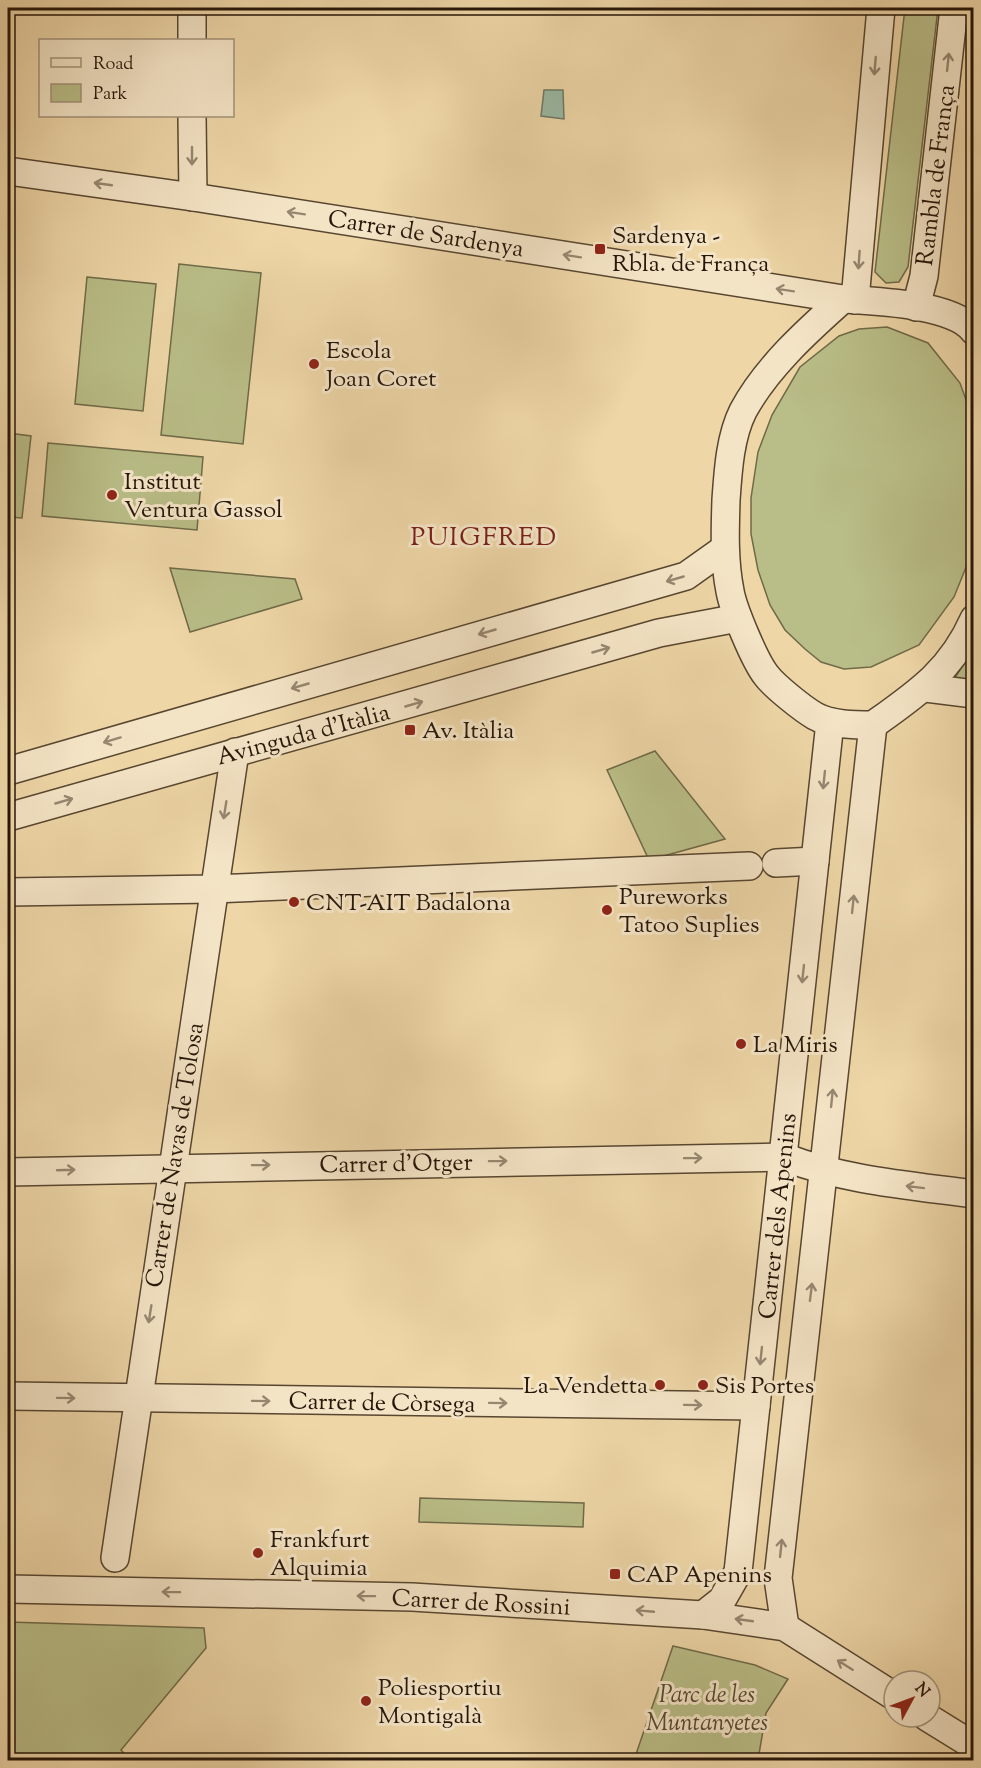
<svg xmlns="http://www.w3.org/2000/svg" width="981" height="1768" viewBox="0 0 981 1768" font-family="'Sorts Mill Goudy',serif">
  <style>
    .green { fill: #b9bd87; stroke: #706a48; stroke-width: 1.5 }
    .water { fill: #9ab9a4; stroke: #6c7866; stroke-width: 1.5 }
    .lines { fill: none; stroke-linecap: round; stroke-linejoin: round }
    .street-casing { stroke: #584630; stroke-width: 30 }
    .street { stroke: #f4e4c6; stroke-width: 27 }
    .oneway { stroke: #978771 }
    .poi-dot { fill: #8f2418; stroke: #f4e4c6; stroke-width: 2 }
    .labels { text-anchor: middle; stroke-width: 6; stroke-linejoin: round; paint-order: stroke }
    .street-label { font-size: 24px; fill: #261609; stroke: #f4e4c6 }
    .poi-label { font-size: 24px; fill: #261609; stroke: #f4e4c6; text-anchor: start }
    .park-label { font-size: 24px; font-style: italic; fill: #52482f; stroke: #f4e4c6 }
    .neighbourhood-label { font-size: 26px; letter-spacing: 1.5px; fill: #7a1f14; stroke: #f4e4c6 }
  </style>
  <rect width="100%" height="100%" fill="#eed6a7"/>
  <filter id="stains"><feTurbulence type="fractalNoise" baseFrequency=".00333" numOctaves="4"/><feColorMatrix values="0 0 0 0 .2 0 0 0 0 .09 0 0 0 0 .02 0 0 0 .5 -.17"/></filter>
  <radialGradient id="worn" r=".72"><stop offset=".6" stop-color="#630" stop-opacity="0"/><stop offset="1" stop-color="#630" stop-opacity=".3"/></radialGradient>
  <g class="green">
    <path d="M905,8H938L908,267L899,282L886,283L875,272Z"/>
    <path d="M179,264L261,273L243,444L161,435Z"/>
    <path d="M87,277L156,284L143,411L75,404Z"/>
    <path d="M887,327L928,343L960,383L973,419V550L954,597L919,645L871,667L844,669L821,662L805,649L785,630L770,605L758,570L751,534V498L758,452L772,415L800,367L839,336L859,329Z"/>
    <path d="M8,433L31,436L22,518L8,517Z"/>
    <path d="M48,443L203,457L197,530L42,516Z"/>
    <path d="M170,568L295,579L302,599L190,632Z"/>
    <path d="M973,650V681L954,679Z"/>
    <path d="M655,751L725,839L649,860L607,770Z"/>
    <path d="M420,1498L584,1503L583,1527L419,1522Z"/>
    <path d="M8,1622L204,1628L206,1648L121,1750L130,1760H8Z"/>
    <path d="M673,1646L755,1665L788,1679L766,1713L758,1760H634Z"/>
  </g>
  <path class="water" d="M544,90H563L564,119L541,116Z"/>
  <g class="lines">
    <defs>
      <g id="street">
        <path d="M192,40V8"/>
        <path d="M192,116L193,197"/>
        <path d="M8,171L193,197L843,299C875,301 954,304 974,331"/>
        <path d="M843,299C807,331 766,368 743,411C730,437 728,471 726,500C725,531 724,561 730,591C733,609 755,661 766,675C774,686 803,709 815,716C831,725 855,725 873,725C918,693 951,671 974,619"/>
        <path d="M855,300L881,8"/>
        <path d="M916,307L924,276L954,8"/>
        <path d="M926,688L974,694"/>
        <path d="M8,771L686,576L724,549"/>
        <path d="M8,817L659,633L738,618"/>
        <path d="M776,863L815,861"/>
        <path d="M8,892L213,889L749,866"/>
        <path d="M8,1172L784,1157C847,1181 907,1185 974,1194"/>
        <path d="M8,1396L756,1406"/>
        <path d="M115,1558L235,752"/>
        <path d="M8,1589L412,1597L703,1615L785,1627L894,1696"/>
        <path d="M703,1615L722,1600L738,1572L830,722"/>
        <path d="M785,1627L778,1578L873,725"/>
        <path d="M927,1717L974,1746"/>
      </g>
    </defs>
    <use href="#street" class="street-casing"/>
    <use href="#street" class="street"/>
  </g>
  <defs><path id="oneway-shaft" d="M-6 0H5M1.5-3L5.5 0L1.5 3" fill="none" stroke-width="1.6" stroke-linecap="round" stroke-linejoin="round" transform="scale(1.5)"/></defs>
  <g class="oneway">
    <use href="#oneway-shaft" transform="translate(948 62) rotate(-84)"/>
    <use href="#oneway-shaft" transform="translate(875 66) rotate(95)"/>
    <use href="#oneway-shaft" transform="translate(192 156) rotate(90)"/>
    <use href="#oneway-shaft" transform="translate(103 184) rotate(-172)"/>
    <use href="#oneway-shaft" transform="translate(296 213) rotate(-171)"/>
    <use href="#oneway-shaft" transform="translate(572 256) rotate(-171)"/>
    <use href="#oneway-shaft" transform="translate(859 260) rotate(94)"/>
    <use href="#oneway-shaft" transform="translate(785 290) rotate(-171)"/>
    <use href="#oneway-shaft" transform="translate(675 579) rotate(164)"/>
    <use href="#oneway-shaft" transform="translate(487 632) rotate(164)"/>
    <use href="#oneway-shaft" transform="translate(601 650) rotate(-16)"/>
    <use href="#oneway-shaft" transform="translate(300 686) rotate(164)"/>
    <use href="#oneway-shaft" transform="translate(414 704) rotate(-16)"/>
    <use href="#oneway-shaft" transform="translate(112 740) rotate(163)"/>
    <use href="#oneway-shaft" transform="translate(824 780) rotate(96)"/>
    <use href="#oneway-shaft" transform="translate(64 801) rotate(-16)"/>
    <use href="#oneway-shaft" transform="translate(225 810) rotate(99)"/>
    <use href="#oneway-shaft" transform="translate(853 904) rotate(-84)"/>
    <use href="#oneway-shaft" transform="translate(803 974) rotate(96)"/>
    <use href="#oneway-shaft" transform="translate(832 1098) rotate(-84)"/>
    <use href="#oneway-shaft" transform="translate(693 1158) rotate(-1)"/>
    <use href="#oneway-shaft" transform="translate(498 1161) rotate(-1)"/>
    <use href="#oneway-shaft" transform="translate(261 1165) rotate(-1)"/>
    <use href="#oneway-shaft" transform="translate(66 1170) rotate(-2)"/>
    <use href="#oneway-shaft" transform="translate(915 1187) rotate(-173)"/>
    <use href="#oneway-shaft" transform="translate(811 1292) rotate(-83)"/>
    <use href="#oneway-shaft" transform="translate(150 1314) rotate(99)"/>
    <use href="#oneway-shaft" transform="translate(761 1356) rotate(96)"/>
    <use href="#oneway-shaft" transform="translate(66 1398) rotate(1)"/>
    <use href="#oneway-shaft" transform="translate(261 1401) rotate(1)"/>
    <use href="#oneway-shaft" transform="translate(498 1403) rotate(1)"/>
    <use href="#oneway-shaft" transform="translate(693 1405) rotate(1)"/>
    <use href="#oneway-shaft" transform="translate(781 1548) rotate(-84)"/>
    <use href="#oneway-shaft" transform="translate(171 1592) rotate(-179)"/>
    <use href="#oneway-shaft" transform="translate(366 1596) rotate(-179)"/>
    <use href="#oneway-shaft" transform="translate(645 1611) rotate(-175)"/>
    <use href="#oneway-shaft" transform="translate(744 1620) rotate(-172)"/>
    <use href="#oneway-shaft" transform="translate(845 1665) rotate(-148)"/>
  </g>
  <g class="poi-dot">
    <rect x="594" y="243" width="12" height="12" rx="3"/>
    <circle cx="314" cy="364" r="6"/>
    <circle cx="112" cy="495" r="6"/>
    <rect x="404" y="724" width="12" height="12" rx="3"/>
    <circle cx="294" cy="902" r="6"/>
    <circle cx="607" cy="910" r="6"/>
    <circle cx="741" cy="1044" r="6"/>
    <circle cx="660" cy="1385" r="6"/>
    <circle cx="703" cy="1385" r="6"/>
    <circle cx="258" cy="1553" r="6"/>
    <rect x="609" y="1568" width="12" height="12" rx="3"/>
    <circle cx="366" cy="1701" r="6"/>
  </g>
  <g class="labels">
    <g class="street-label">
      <text transform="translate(935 175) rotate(-83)" y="8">Rambla de França</text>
      <text transform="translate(426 233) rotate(9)" y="8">Carrer de Sardenya</text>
      <text transform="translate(303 734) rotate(-15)" y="8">Avinguda d'Itàlia</text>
      <text transform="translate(174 1155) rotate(-81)" y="8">Carrer de Navas de Tolosa</text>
      <text transform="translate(396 1163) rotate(-1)" y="8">Carrer d'Otger</text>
      <text transform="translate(777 1216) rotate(-84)" y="8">Carrer dels Apenins</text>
      <text transform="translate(382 1402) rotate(1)" y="8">Carrer de Còrsega</text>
      <text transform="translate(481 1602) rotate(3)" y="8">Carrer de Rossini</text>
    </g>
    <g class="poi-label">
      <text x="612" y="243">Sardenya -<tspan x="612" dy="28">Rbla. de França</tspan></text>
      <text x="326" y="358">Escola<tspan x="326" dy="28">Joan Coret</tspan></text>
      <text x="124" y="489">Institut<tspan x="124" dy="28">Ventura Gassol</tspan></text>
      <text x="422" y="738">Av. Itàlia</text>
      <text x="619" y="904">Pureworks<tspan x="619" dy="28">Tatoo Suplies</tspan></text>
      <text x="306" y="910">CNT-AIT Badalona</text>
      <text x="753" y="1052">La Miris</text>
      <text x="648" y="1393" text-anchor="end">La Vendetta</text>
      <text x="715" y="1393">Sis Portes</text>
      <text x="270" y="1547">Frankfurt<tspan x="270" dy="28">Alquimia</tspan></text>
      <text x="627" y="1582">CAP Apenins</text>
      <text x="378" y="1695">Poliesportiu<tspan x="378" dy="28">Montigalà</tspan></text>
    </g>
    <g class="park-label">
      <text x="707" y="1702">Parc de les<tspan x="707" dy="28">Muntanyetes</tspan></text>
    </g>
    <g class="neighbourhood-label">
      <text x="484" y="545">PUIGFRED</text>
    </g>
  </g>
  <rect width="981" height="1768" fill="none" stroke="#eed6a7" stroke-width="30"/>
  <rect x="9" y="9" width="963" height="1750" fill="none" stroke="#261609" stroke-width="3"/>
  <rect x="15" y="15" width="951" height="1738" fill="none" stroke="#261609" stroke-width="1.5"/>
  <rect x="39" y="39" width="195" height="78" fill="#f4e4c6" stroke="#a2927a" stroke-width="1.5"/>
  <rect x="51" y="58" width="30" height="9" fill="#f4e4c6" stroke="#a2927a" stroke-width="1.5"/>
  <text x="93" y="69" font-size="18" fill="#261609">Road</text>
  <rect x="51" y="84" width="30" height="18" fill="#b9bd87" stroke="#a2927a" stroke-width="1.5"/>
  <text x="93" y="99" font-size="18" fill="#261609">Park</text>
  <g transform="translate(912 1699) rotate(49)"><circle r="28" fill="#f4e4c6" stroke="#a2927a" stroke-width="1.5"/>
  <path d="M0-4.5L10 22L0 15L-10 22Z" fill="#8f2418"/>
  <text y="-9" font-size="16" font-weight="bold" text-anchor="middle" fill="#261609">N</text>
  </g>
  <rect width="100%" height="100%" filter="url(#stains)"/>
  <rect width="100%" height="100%" fill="url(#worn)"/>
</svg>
